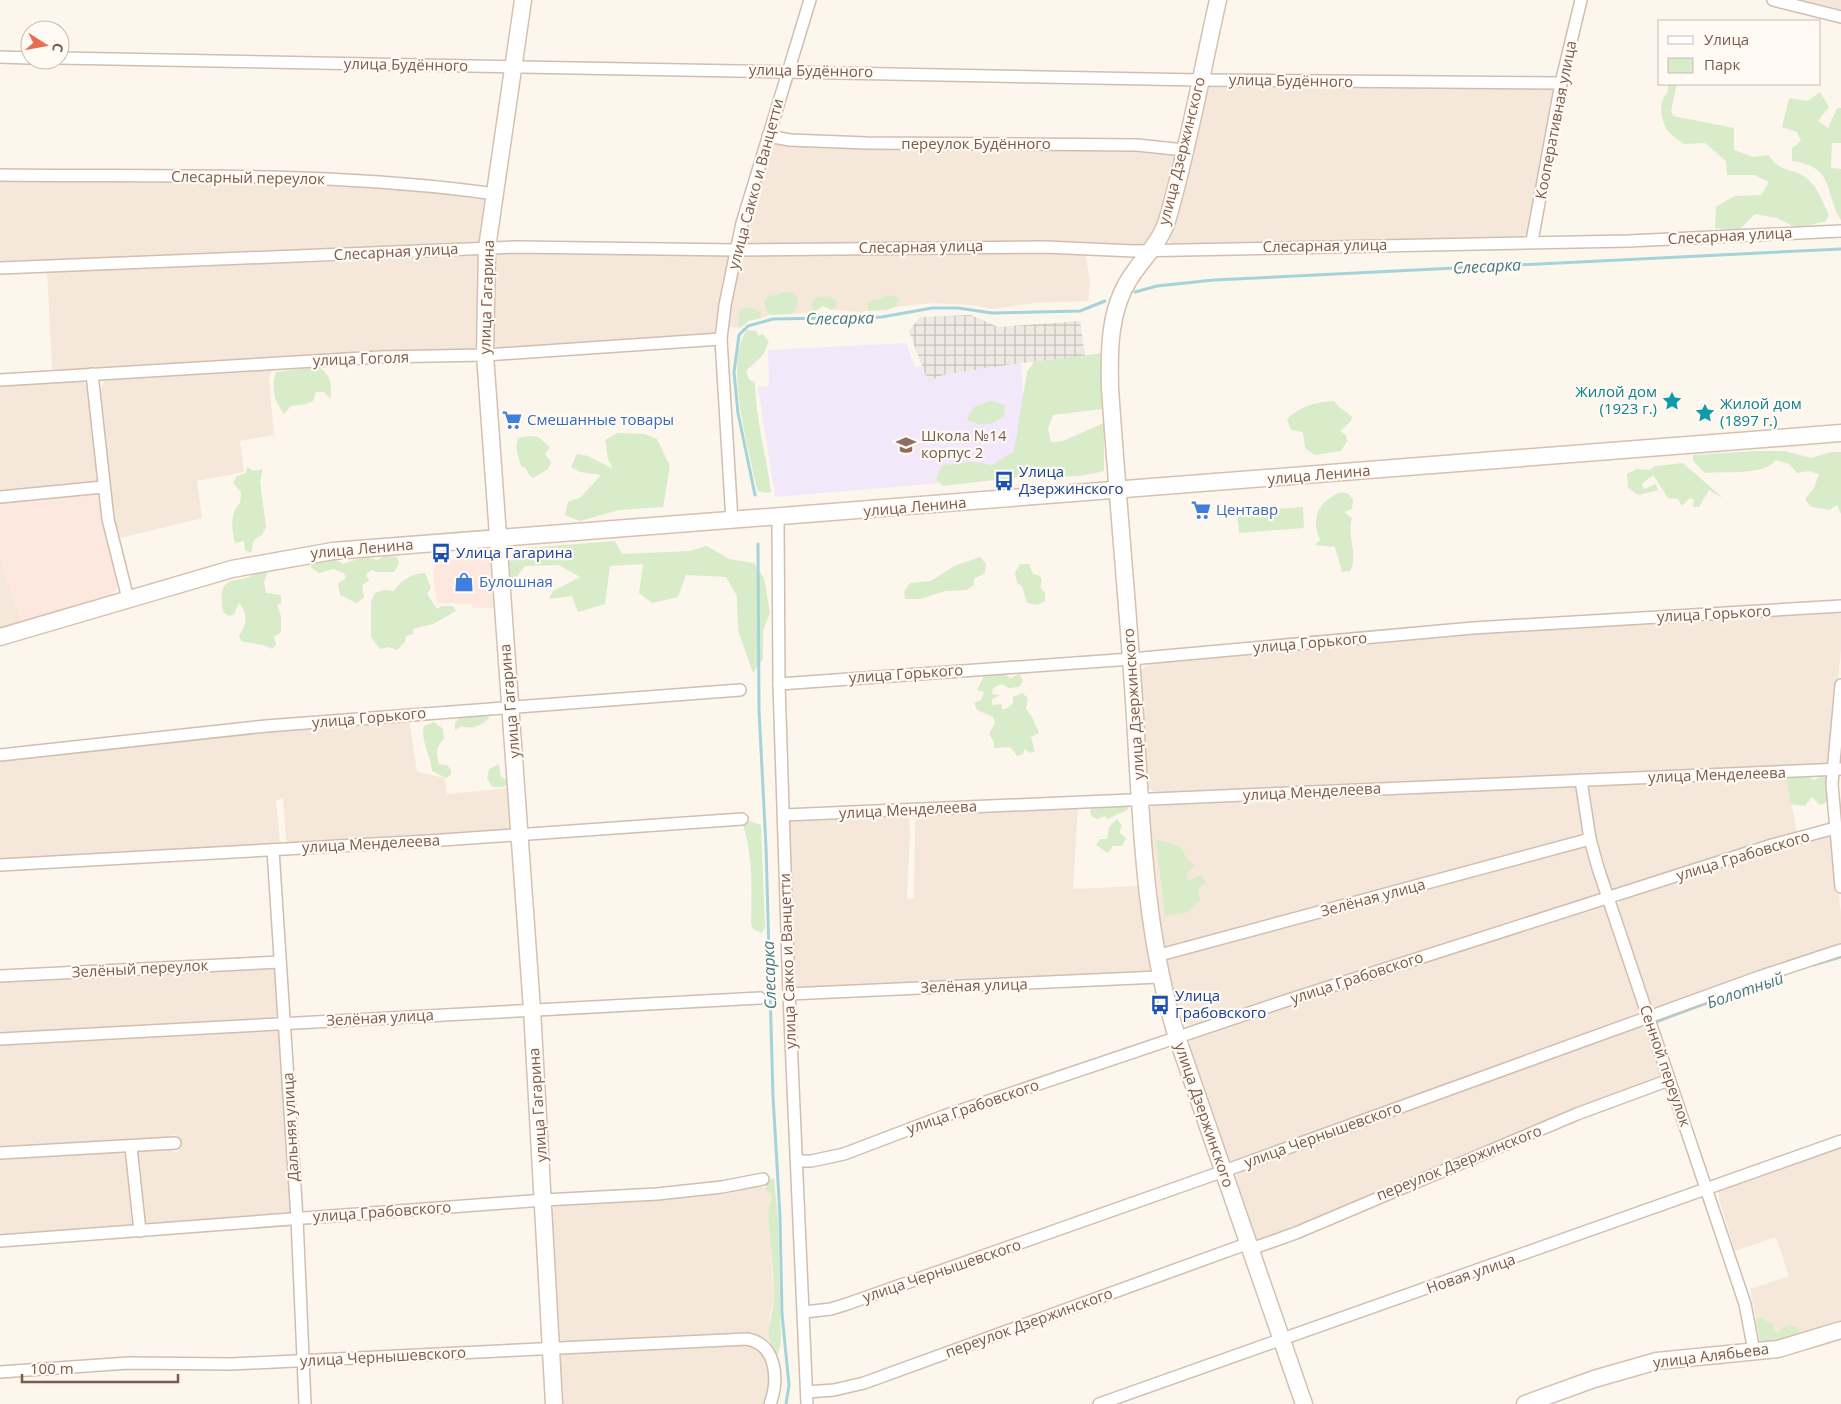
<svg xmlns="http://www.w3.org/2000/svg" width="1841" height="1404" viewBox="0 0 1841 1404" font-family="'Open Sans',sans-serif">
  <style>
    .residential { fill: #f5e8da }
    .commercial { fill: #fde8e0 }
    .industrial { fill: url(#industrial-grid) }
    .education { fill: #f3e8fa }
    .green { fill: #d8ecc9 }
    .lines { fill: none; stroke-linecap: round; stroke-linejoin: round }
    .stream { stroke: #a5d3da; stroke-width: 3 }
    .street-casing { stroke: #d1beb0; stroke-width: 14 }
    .secondary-casing { stroke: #d6c0b0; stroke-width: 19 }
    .street { stroke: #fff; stroke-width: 11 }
    .secondary { stroke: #fff; stroke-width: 16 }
    .labels { text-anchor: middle; stroke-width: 4.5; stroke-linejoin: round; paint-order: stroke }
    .street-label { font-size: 15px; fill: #7a5c4d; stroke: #fffaf3 }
    .culture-label { font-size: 15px; fill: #0d838f; stroke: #fffaf3; text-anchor: end }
    .shop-label { font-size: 15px; fill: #366cbe; stroke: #fffaf3; text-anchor: start }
    .education-label { font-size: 15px; fill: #785e54; stroke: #fffaf3; text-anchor: start }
    .transit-label { font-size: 15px; fill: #164399; stroke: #fffaf3; text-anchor: start }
    .water-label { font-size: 16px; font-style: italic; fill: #437c86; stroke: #fffaf3 }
  </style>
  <defs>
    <pattern id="industrial-grid" width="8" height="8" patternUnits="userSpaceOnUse" patternTransform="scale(1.25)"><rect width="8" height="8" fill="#efe9e4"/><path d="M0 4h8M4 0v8" fill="none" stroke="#c7c0bb"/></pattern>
  </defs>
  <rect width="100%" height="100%" fill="#fdf6ec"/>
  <g class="residential">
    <path d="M1786,0H1841V13Z"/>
    <path d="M1209,83L1543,87L1554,89L1555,92L1528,234L1519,238L1171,244L1169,240L1206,86Z"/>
    <path d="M774,142L1122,147L1174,154L1176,159L1160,227L1141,249L744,246L740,244L769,144Z"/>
    <path d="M0,179L340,183L454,191L485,199L488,202L481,243L0,264Z"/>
    <path d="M504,251L728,255L730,259L716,334L494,350L491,349L493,259L496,253Z"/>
    <path d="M1085,252L1090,281L1088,301L1034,303L994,309L971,305L932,303L895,307L898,300H880L867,304L869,311L859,312L831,310L837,306L811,305L814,312L792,314L797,307L766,311L770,315L761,318V311L749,307L740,309L738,323L740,328L726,326L739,254Z"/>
    <path d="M476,254L480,257V345L476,350L102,370L56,371L52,368L47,272L51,269L342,262Z"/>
    <path d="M273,367L269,379L274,435L240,441L244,472L197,481L202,518L120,538L114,519L100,390L106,378Z"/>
    <path d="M79,379L85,383L89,390L100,482L0,494V383Z"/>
    <path d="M0,559L22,623L0,630Z"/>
    <path d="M1835,611L1841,613V650L1830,764L1159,795L1148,788L1140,670L1152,663L1452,634Z"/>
    <path d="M409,718L417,772L445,778L447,794L511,788L513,827L508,830L290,845L286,840L283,799L276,800L280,840L278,845L0,861V758L285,727Z"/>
    <path d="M1786,777L1797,833L1609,894L1595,847L1585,785Z"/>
    <path d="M1575,786L1578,789L1600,891L1598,895L1196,1027L1185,1023L1169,979L1167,958L1444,885L1457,878L1456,868L1452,870L1449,874L1166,949L1163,945L1148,808L1157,804L1266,802L1283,798Z"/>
    <path d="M1078,806L1073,889L1139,886L1151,965V970L1144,974L796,990L792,987L787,821L790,818L905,814L909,819L910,831L907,899L914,898L915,824L917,814Z"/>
    <path d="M1822,836H1828L1833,842L1841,914V946L1653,1011L1647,1004L1617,907L1622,898Z"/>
    <path d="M1597,906H1605L1609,911L1639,1003L1638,1014L1625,1021L1233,1162L1229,1161L1189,1046L1191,1039L1197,1034Z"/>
    <path d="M274,968L279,1011L273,1020L0,1035V978Z"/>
    <path d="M1642,1025H1646L1663,1072L1662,1077L1283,1234L1259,1242L1255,1239L1235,1180L1236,1175L1241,1172L1335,1134Z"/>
    <path d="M281,1029L294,1213L146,1227L143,1224L135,1154L140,1150L170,1147L174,1152L179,1151L178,1136L172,1135L169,1139L0,1150V1044Z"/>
    <path d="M1841,1144V1323L1780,1342L1760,1341L1750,1289L1789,1276L1776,1237L1735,1251L1719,1199V1190Z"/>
    <path d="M115,1151L123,1153L126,1158L136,1223L134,1228L0,1238V1156Z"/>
    <path d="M758,1186L765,1188L772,1197L768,1210L774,1299L769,1318V1345L757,1337L559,1343L551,1211L556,1205L566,1202L726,1191Z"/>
    <path d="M741,1343L761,1349L768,1361L772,1387L766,1404H559L556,1356L562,1352Z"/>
  </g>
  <g class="commercial">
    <path d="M92,492L98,495L102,500L117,588L113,595L107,598L22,623L0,559V501Z"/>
    <path d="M493,559L497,608H473L472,604L437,603L433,573L435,565L446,560Z"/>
  </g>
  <path class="industrial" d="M971,315L998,327L1080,321L1085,357L1021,363L943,375L928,382L909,331L920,317Z"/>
  <path class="education" d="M906,343L915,367H922L928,382L943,375L1021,363L1025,417L1046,474L775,497L758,387L769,386L768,350Z"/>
  <g class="green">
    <path d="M1668,84H1677L1671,111L1673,116L1734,128V150L1753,157L1768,155C1784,173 1781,166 1800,174C1816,181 1822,201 1829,215L1826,221L1797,228L1777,218L1755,214L1739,230L1715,228L1716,207L1734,196L1761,195L1769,182L1754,175H1727L1726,161L1705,143L1684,144C1679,140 1672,136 1668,131C1660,120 1658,102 1668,92Z"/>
    <path d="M1820,92L1829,107L1818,121L1828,128L1837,108H1841V143H1832L1831,168L1841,169V220C1824,193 1836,167 1792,161V148L1801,141L1797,132L1782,127L1789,98L1808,101Z"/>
    <path d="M781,292L793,293L798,299L797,307L792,314L770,315L766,311L764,302L768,295L775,296Z"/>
    <path d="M886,295L895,296L899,300L895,307L887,310L869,311L867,304L874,299L880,300Z"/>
    <path d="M828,296L836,300L837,306L831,310L823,306L814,312L811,305L815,298Z"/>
    <path d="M749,307L761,311V318L749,321L740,328L738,323L740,309Z"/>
    <path d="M747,330L756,331L758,336L763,334L769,341L763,355L746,371L749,379L755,383C756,421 766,455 771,492L766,493L758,491L756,485C749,449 723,361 747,330Z"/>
    <path d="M1102,353V409L1053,415L1048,429L1051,442L1063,441L1104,423V471C1084,476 1066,479 1046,474L943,486L936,479L942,465L972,462L992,465L1014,451L1027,372L1034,362Z"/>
    <path d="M318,367C332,375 331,384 331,399L324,392H316L313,401L306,404L291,406L284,414C274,400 271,389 276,372Z"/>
    <path d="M991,401L1005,405L1004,416C991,426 981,427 967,420L974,407Z"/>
    <path d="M1334,401C1339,409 1346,410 1352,417L1351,421L1340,431L1346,435L1347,441L1341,451L1315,455L1305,448L1303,432L1291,430L1287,419C1300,406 1316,402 1334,401Z"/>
    <path d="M618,433L645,434L657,439L670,466L663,507L619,510L580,521L565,515L568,502L581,497L601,475L580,472L571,467L577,454L588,456L613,469L608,459L605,440Z"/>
    <path d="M530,436L538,437L550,447L545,454L551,462L548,469L533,478L529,475L526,468L521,466L516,448L518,438Z"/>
    <path d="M1754,451H1785L1811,458L1831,452H1841V514L1837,505L1829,510L1811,507L1805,499L1814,488L1819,474L1809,471L1797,473L1789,464L1776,460C1765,476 1723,471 1705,473L1693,461V455Z"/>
    <path d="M1683,463L1723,498L1709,490L1699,507H1693L1694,500L1690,498L1682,506L1678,499L1668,498L1653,475L1642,484L1644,489L1656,484L1658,490L1638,495L1628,488L1627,474L1637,469L1650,470L1655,466Z"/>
    <path d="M247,467L253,471L263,469L260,480L266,527L262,535L254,540L251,553L245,550L244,541L235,543C232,529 229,514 240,503L241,492L233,483L237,476L246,473Z"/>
    <path d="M1341,492L1349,494L1353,500L1352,509L1344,512L1352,518C1346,536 1359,554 1350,571L1342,572L1335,547L1315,545L1320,540C1310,516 1319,502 1341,492Z"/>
    <path d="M1303,507L1304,528L1239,533L1237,512Z"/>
    <path d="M615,541L622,554L689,551L707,546L729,559L754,563L764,578L770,613L763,631V659L753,673L738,630L737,596L726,577L686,575L678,597L652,603L639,593L643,564L610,566L605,604L578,612L572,596L549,599L553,591L580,577L559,565L525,566L511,584L508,561L522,558L525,548Z"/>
    <path d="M385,556L397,557L399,563L394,572H377L372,570L366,574L369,581L362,585L364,598L356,603L340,595L338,583L346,578L344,573L333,569L319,573L311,568L312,562L331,557L343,564C355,560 364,555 377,560Z"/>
    <path d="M980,557L986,564L985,573L974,579V585L966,590L945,591L920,599H905L904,592L910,583L931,581L954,566Z"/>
    <path d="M1020,564H1029L1033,574L1040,576L1042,581L1040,587L1045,593V601L1038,605L1027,603L1022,586L1017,583L1015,572Z"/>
    <path d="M259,571H268L264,582L266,593L281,595V603L277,605L281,616V632L274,637L276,645L272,649C262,643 252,644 241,641L239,636C247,623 249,615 239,603L234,614L229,616L223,612C216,568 239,588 259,571Z"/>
    <path d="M425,573L431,588L427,594L437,609L442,606H453L456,611L433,624L413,629V634L406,636L405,642L397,650L389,647L380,649L371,637V602L375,593L384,590L394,591C402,579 411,574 425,573Z"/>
    <path d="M1005,674L1010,678L1020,674L1023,681L1019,687L1009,688L1002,684L993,688L992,694L1000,695L992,699V705L1002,704V709H1006L1013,703V697L1022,693L1028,698L1026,709L1032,717L1039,733L1031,737L1035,751L1031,753L1024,749L1023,754L1017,756L1010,747L994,748V742L989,734L995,723L993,717L977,710L974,703L981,700L984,692L977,690L984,676Z"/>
    <path d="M487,713L489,718C481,726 472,730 462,726L455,730V723L459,718Z"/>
    <path d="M434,722L443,729L444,739C436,747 436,753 439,764L447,765L451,770V775L446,778L432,771C431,756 420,740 424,726Z"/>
    <path d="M499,764L501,777L510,781L504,787H492L487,778L489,769Z"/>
    <path d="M1804,775L1814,780L1824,775L1828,782L1830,801L1820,805L1812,797L1805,806L1791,804L1786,777Z"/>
    <path d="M1124,805L1129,809L1108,819L1105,816L1097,819L1091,816L1090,810L1095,806Z"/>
    <path d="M1117,819L1122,826L1119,832L1126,838L1122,846H1113L1108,853L1096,845L1100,839H1107L1109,827Z"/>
    <path d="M749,821L761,825L765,927L762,933L753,929L751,922C752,889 753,857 743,825Z"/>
    <path d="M1156,840L1180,846L1187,859L1195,866L1187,873V881L1201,875L1206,883L1198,888L1200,900L1188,912L1165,916Z"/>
    <path d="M774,1178L778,1218L781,1343L777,1357C761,1332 773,1321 774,1297C774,1268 769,1239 768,1210L772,1197L765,1188L768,1181Z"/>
    <path d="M1761,1317L1767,1322L1774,1324V1332H1778L1783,1327L1791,1325L1799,1328L1798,1336L1764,1344L1760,1341L1756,1320Z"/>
  </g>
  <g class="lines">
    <g class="stream">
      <path d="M1135,292L1157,286L1214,280L1841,249"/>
      <path d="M755,495L738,413L734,372L739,335L748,326L773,319L882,317L932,308H958L992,313L1080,311L1105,301"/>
      <path d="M758,544L759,710L766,847L773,1096L780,1216L782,1314L789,1385L786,1404"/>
      <path d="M1813,965L1841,957"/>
      <path d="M1653,1023L1785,974"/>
    </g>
    <defs>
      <g id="street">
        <path d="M1773,0L1841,17"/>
        <path d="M0,57L30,58"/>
        <path d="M60,58L1200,80L1561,83"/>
        <path d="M768,136L790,140L867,143L1137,145L1184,150"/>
        <path d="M0,175C165,177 331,171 495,194"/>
        <path d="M1532,241L1561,83L1581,0"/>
        <path d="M0,268L517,247L736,250L1046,247L1133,251L1628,241L1841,231"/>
        <path d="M92,374L108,519L128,599"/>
        <path d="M0,380L380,357L485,355L721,339"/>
        <path d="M0,497L103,487"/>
        <path d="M778,518L779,684L789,994L807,1404"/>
        <path d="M732,521L721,339L725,305L742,223L810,0"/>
        <path d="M779,684L1131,659L1473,628L1841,606"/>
        <path d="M1841,685L1832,784L1841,887"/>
        <path d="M0,755L266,726L740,690"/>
        <path d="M1581,780L1590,839L1598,868L1745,1304L1754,1351"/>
        <path d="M784,815L1841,769"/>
        <path d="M273,850L297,1218L305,1404"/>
        <path d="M0,865L428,841L742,819"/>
        <path d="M1156,956L1590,839"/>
        <path d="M0,976L280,962"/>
        <path d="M789,994L1159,977"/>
        <path d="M0,1039L760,998"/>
        <path d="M131,1147L140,1231"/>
        <path d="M0,1153L175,1143"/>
        <path d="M797,1161H811L844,1154L944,1116L1282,1002L1772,845L1835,828"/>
        <path d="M0,1241L544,1200L657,1194L722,1187L763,1179"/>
        <path d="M1251,1249L1296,1233L1577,1114L1669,1080"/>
        <path d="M804,1312L831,1309L847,1304L1224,1171L1759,977L1841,950"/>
        <path d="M0,1372L129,1363L231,1364L747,1339C777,1344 779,1380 770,1404"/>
        <path d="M807,1392L834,1390L864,1383L1249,1243"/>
        <path d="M1099,1404L1841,1141"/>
      </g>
      <g id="secondary">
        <path d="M523,0L487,248L485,355L532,1009L554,1404"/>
        <path d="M1218,0C1202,71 1189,144 1169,214C1162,242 1145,255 1130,278C1109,310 1109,351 1110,388C1117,492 1127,596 1134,701C1141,812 1143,930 1177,1037L1304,1404"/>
        <path d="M0,637L232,569L333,551L1841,433"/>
        <path d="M1525,1404L1594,1379L1657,1361L1778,1349L1841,1330"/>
      </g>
    </defs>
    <use href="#street" class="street-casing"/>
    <use href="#secondary" class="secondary-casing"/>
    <use href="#street" class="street"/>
    <use href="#secondary" class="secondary"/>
  </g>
  <defs>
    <symbol id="sight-bare" viewBox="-9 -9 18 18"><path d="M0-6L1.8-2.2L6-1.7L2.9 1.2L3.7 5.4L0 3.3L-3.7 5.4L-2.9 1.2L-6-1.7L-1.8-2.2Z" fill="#0f9aa8" stroke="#fffaf3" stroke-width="2.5" paint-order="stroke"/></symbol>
    <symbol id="supermarket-bare" viewBox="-9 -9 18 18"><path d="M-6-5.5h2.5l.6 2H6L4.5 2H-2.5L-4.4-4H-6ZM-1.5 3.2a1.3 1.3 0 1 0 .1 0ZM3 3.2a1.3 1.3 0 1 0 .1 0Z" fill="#3f7fe0" stroke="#fffaf3" stroke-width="2.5" paint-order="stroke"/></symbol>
    <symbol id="school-bare" viewBox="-9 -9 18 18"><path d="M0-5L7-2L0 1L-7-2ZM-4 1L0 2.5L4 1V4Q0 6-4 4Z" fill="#8d6e63" stroke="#fffaf3" stroke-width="2.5" paint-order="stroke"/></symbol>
    <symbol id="bus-bare" viewBox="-9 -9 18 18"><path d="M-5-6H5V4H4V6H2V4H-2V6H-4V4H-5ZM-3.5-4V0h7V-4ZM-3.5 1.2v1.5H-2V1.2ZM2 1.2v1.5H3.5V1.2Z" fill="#1a4fb4" stroke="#fffaf3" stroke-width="2.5" paint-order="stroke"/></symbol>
    <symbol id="shop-bare" viewBox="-9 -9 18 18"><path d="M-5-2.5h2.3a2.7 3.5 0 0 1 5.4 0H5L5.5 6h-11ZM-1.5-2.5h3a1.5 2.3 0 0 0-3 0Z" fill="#3f7fe0" stroke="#fffaf3" stroke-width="2.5" paint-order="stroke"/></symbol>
  </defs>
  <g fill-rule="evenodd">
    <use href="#sight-bare" x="1658" y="387" width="28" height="28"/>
    <use href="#sight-bare" x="1691" y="399" width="28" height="28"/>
    <use href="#supermarket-bare" x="498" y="406" width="28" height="28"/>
    <use href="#school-bare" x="892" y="431" width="28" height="28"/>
    <use href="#bus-bare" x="990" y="467" width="28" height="28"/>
    <use href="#supermarket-bare" x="1187" y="496" width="28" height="28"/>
    <use href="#bus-bare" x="427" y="539" width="28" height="28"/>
    <use href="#shop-bare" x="450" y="568" width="28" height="28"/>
    <use href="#bus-bare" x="1146" y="991" width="28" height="28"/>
  </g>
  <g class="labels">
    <g class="street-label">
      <text transform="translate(406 65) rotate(1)" y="5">улица Будённого</text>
      <text transform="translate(811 71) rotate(1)" y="5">улица Будённого</text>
      <text transform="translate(1291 81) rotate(1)" y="5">улица Будённого</text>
      <text transform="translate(1556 120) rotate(-79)" y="5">Кооперативная улица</text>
      <text x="976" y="149">переулок Будённого</text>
      <text transform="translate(1182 151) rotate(-76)" y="5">улица Дзержинского</text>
      <text transform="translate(248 178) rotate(1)" y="5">Слесарный переулок</text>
      <text transform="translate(756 184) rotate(-75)" y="5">улица Сакко и Ванцетти</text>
      <text transform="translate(1730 236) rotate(-3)" y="5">Слесарная улица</text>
      <text transform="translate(1325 246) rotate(-1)" y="5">Слесарная улица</text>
      <text transform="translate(921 247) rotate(-1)" y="5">Слесарная улица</text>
      <text transform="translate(396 252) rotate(-3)" y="5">Слесарная улица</text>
      <text transform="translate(487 297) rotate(-88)" y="5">улица Гагарина</text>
      <text transform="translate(361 359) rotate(-2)" y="5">улица Гоголя</text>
      <text transform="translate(1319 475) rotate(-5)" y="5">улица Ленина</text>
      <text transform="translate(915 507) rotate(-5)" y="5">улица Ленина</text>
      <text transform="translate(362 549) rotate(-5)" y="5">улица Ленина</text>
      <text transform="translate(1714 614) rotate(-3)" y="5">улица Горького</text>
      <text transform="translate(1310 643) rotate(-5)" y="5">улица Горького</text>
      <text transform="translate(906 674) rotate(-4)" y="5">улица Горького</text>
      <text transform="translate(510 701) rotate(-95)" y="5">улица Гагарина</text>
      <text transform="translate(1134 704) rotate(-94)" y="5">улица Дзержинского</text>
      <text transform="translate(369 718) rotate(-5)" y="5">улица Горького</text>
      <text transform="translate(1717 775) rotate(-2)" y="5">улица Менделеева</text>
      <text transform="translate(1312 792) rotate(-3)" y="5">улица Менделеева</text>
      <text transform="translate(908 810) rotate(-3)" y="5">улица Менделеева</text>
      <text transform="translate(371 844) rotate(-3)" y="5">улица Менделеева</text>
      <text transform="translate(1743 856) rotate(-17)" y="5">улица Грабовского</text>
      <text transform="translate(1373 898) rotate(-15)" y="5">Зелёная улица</text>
      <text transform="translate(788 961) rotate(-92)" y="5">улица Сакко и Ванцетти</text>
      <text transform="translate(140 969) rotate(-3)" y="5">Зелёный переулок</text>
      <text transform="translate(1357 978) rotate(-18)" y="5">улица Грабовского</text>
      <text transform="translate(974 986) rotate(-2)" y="5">Зелёная улица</text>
      <text transform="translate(380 1018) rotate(-3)" y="5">Зелёная улица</text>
      <text transform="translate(1665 1066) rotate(71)" y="5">Сенной переулок</text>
      <text transform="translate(538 1105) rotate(-94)" y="5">улица Гагарина</text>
      <text transform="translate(973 1107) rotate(-19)" y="5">улица Грабовского</text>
      <text transform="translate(1204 1115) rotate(71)" y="5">улица Дзержинского</text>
      <text transform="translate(291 1127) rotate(-93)" y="5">Дальняя улица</text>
      <text transform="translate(1323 1135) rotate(-20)" y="5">улица Чернышевского</text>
      <text transform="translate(1459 1163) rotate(-22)" y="5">переулок Дзержинского</text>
      <text transform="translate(382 1212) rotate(-4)" y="5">улица Грабовского</text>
      <text transform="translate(942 1271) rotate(-19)" y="5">улица Чернышевского</text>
      <text transform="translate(1471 1274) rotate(-19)" y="5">Новая улица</text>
      <text transform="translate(1029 1323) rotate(-20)" y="5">переулок Дзержинского</text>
      <text transform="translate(1711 1356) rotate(-7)" y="5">улица Алябьева</text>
      <text transform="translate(383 1357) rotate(-3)" y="5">улица Чернышевского</text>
    </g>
    <g class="culture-label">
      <text x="1657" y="397">Жилой дом<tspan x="1657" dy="17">(1923 г.)</tspan></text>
      <text x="1720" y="409" text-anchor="start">Жилой дом<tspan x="1720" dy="17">(1897 г.)</tspan></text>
    </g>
    <g class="shop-label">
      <text x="527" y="425">Смешанные товары</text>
      <text x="1216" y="515">Центавр</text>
      <text x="479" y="587">Булошная</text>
    </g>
    <g class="education-label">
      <text x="921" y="441">Школа №14<tspan x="921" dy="17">корпус 2</tspan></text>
    </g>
    <g class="transit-label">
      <text x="1019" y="477">Улица<tspan x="1019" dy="17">Дзержинского</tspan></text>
      <text x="456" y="558">Улица Гагарина</text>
      <text x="1175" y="1001">Улица<tspan x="1175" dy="17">Грабовского</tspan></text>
    </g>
    <g class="water-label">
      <text transform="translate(1487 266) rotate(-3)" y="6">Слесарка</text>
      <text transform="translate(840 318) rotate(-1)" y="6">Слесарка</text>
      <text transform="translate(769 975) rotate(-92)" y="6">Слесарка</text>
      <text transform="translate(1745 990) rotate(-19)" y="6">Болотный</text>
    </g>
  </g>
  <rect x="1658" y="20" width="162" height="65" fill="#fffaf3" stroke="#cabbb1"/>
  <rect x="1668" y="36" width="25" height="8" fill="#ffffff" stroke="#cabbb1"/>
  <text x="1704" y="45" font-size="15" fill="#7a5c4d">Улица</text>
  <rect x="1668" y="58" width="25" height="15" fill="#d8ecc9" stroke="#cabbb1"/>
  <text x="1704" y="70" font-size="15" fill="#7a5c4d">Парк</text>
  <g transform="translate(45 45) rotate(101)"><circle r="24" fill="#fffaf3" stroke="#cabbb1"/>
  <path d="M0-4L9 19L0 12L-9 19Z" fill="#e76f51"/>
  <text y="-8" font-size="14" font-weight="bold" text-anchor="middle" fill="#7a5c4d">С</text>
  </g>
  <path d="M22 1374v8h156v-8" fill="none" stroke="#7a5c4d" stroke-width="2.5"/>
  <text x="30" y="1374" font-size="15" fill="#7a5c4d" stroke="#fffaf3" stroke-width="4" paint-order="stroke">100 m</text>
</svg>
